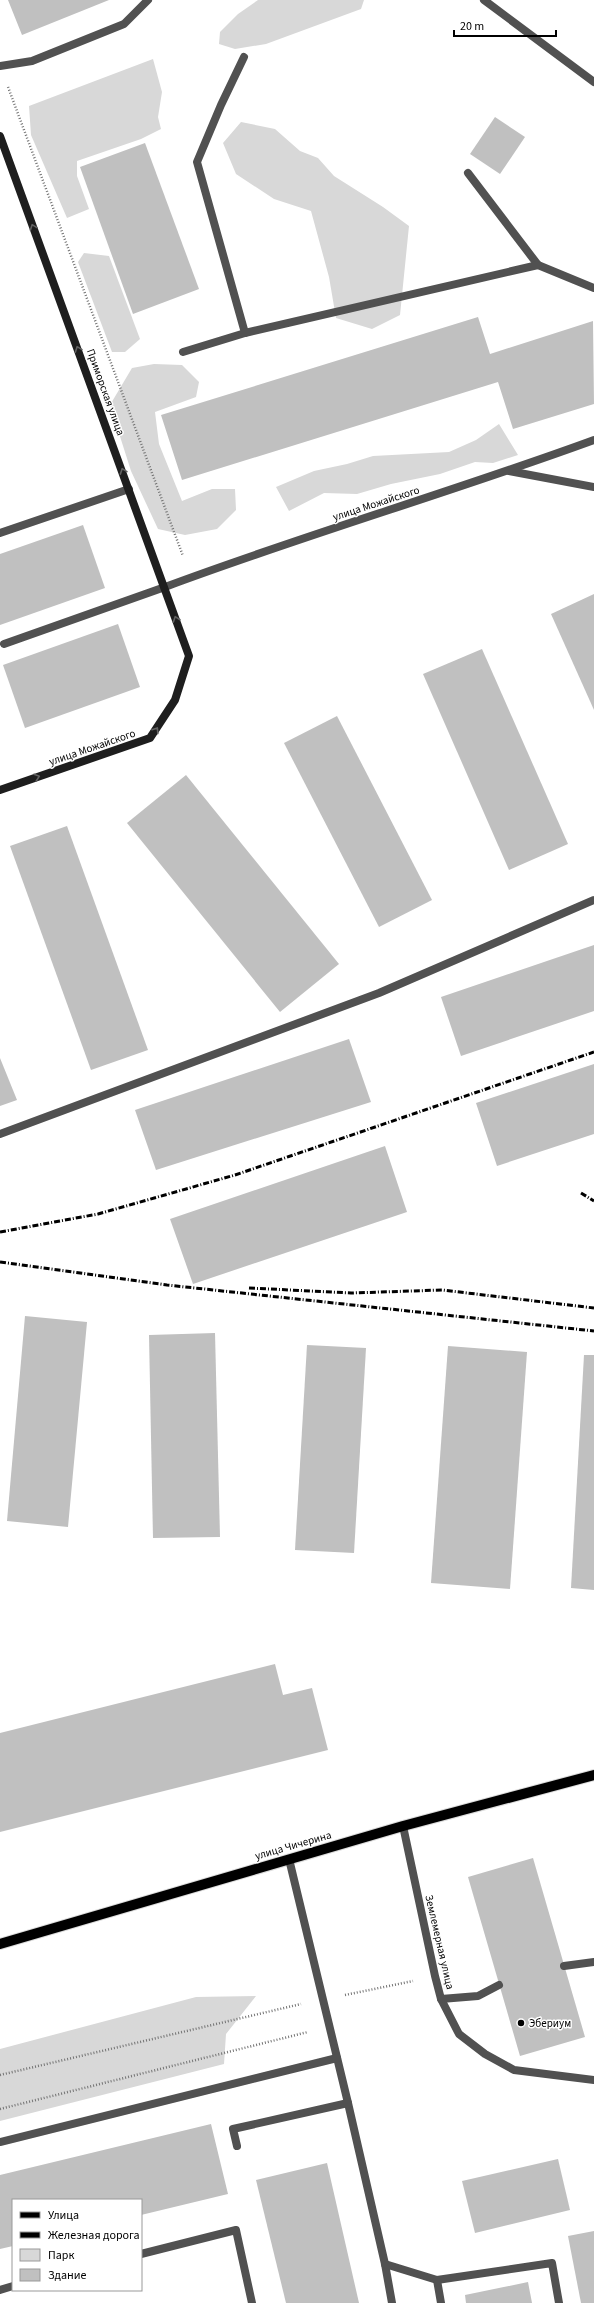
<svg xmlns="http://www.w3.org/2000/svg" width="594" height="2303" viewBox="0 0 594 2303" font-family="'Source Sans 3',sans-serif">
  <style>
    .green { fill: #d8d8d8 }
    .building { fill: #c0c0c0 }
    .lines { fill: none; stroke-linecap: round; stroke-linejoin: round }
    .primary-casing { stroke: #dbdbdb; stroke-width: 12 }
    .path { stroke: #737373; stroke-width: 2.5; stroke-dasharray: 1 2; stroke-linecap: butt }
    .service { stroke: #515151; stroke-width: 8 }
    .minor { stroke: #515151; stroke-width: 8 }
    .secondary { stroke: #1e1e1e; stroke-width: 8 }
    .primary { stroke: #000; stroke-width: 10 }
    .rail { stroke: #000; stroke-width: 3; stroke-dasharray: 6 2 1 2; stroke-linecap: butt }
    .oneway { stroke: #626262 }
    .poi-dot { fill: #000; stroke: #fff; stroke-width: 1.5 }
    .labels { text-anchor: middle; stroke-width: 3; stroke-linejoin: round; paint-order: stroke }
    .street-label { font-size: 11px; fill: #000; stroke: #fff }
    .poi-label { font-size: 11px; fill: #000; stroke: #fff; text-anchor: start }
  </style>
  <rect width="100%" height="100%" fill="#fff"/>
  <g class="green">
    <path d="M258,0H364L361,9L266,44L235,49L219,44L220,32L238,14Z"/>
    <path d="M153,59L162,92L158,117L161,129L141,139L77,161V176L89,209L67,218L31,135L29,106Z"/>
    <path d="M241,122L275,129L300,151L318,158L334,176L383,207L409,226L400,315L372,329L336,318L329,277L311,211L274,199L236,174L223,143Z"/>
    <path d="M84,253L109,256L140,339L125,352H112L78,262Z"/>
    <path d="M154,364L182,365L199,382L196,397L155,412L159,444L182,501L212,489H235L236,510L217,529L185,535L158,529L131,471L110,405L132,368Z"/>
    <path d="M499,424L518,455L493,463L475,462L440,474L391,484L357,494L324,493L289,511L276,487L314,471L347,464L373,456L449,452L476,440Z"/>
    <path d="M256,1996L226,2034L224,2064L0,2121V2049L196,1997Z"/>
  </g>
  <g class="building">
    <path d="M8,0H109L22,35Z"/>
    <path d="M495,117L525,137L500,174L470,154Z"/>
    <path d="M145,143L199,289L133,314L80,167Z"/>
    <path d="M478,317L490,354L593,321L594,404L513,429L498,382L182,480L161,415Z"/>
    <path d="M83,525L105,588L0,625V554Z"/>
    <path d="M594,594V710L551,614Z"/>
    <path d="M118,624L140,687L25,728L3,665Z"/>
    <path d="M482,649L568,844L509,870L423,674Z"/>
    <path d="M337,716L432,900L379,927L284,743Z"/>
    <path d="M186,775L339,964L280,1012L127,823Z"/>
    <path d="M67,826L148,1050L91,1070L10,846Z"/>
    <path d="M594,945V1011L461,1056L441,997Z"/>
    <path d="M349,1039L371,1102L156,1170L135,1110Z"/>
    <path d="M0,1058L17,1100L0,1106Z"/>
    <path d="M594,1064V1134L497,1166L476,1103Z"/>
    <path d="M385,1146L407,1212L193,1284L170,1219Z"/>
    <path d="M25,1316L87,1322L68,1527L7,1521Z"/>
    <path d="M215,1333L220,1537L153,1538L149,1335Z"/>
    <path d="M307,1345L366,1348L354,1553L295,1550Z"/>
    <path d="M448,1346L527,1352L510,1589L431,1583Z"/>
    <path d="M584,1355H594V1590L571,1588Z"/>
    <path d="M275,1664L283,1695L312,1688L328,1750L0,1832V1733Z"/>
    <path d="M533,1858L585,2037L520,2056L468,1877Z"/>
    <path d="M211,2124L228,2194L141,2215V2200H13V2246L0,2249V2175Z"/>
    <path d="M558,2159L570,2210L475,2233L462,2181Z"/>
    <path d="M327,2163L359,2303H286L256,2180Z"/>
    <path d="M594,2231V2303H581L568,2236Z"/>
    <path d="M528,2282L532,2303H466L465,2295Z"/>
  </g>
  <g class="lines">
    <defs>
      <path id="primary" d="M0,1944L403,1826L594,1775"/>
    </defs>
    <use href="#primary" class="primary-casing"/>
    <g class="path">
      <path d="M8,87L183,556"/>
      <path d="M345,1995L413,1981"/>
      <path d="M0,2075L301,2004"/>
      <path d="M0,2109L308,2032"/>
    </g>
    <g class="service">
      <path d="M484,0L594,82"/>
      <path d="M244,57L221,105L197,162L245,333"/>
      <path d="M0,66L32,61L124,24L148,0"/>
      <path d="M468,173L538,265L594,288"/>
      <path d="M183,352L245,333L538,265"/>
      <path d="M509,471L594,487"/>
      <path d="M0,533L129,489"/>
      <path d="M4,644L165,587"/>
      <path d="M0,1134L379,993L594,900"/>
      <path d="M403,1826L435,1976L441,1999L459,2034L485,2054L514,2070L594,2080"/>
      <path d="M289,1859L348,2103L385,2264L392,2303"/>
      <path d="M564,1966L594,1962"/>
      <path d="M441,1999L478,1996L499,1985"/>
      <path d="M0,2142L337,2058"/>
      <path d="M237,2146L233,2129L348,2103"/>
      <path d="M141,2254L236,2230L252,2303"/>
      <path d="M385,2264L437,2280L552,2263L559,2303"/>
      <path d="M437,2280L441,2303"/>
      <path d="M0,2290L13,2286"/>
    </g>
    <path class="minor" d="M165,587C307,534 452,492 594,440"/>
    <path class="secondary" d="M0,136L189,656L175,700L150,738L0,790"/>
    <use href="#primary" class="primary"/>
    <g class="rail">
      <path d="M581,1193L594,1201"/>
      <path d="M0,1232L98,1214L235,1175L594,1052"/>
      <path d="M0,1262L167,1285L594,1331"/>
      <path d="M249,1288L351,1293L442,1290L594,1308"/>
    </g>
  </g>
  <defs><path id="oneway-chevron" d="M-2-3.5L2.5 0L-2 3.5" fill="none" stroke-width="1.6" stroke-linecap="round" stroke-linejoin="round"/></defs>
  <g class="oneway">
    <use href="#oneway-chevron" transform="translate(33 227) rotate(-110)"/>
    <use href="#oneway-chevron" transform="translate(78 349) rotate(-110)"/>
    <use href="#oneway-chevron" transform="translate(123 471) rotate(-110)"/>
    <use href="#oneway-chevron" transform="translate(176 619) rotate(-109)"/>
    <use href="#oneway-chevron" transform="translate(156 730) rotate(-57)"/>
    <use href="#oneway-chevron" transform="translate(37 777) rotate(-19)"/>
  </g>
  <circle class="poi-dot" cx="521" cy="2023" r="4"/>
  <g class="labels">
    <g class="street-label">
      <text transform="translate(106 392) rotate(70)" y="4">Приморская улица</text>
      <text transform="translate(376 503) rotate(-18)" y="4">улица Можайского</text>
      <text transform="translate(92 747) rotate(-19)" y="4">улица Можайского</text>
      <text transform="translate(293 1845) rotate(-16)" y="4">улица Чичерина</text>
      <text transform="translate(440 1942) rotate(77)" y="4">Землемерная улица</text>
    </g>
    <g class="poi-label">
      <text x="529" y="2027">Эбериум</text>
    </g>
  </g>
  <rect x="12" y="2199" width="130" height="92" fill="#ffffff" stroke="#999999"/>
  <rect x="20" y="2212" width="20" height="6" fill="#000000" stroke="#999999"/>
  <text x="48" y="2219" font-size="12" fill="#000000">Улица</text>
  <rect x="20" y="2232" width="20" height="6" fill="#000000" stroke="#999999"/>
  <text x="48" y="2239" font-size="12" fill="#000000">Железная дорога</text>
  <rect x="20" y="2249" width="20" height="12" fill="#d8d8d8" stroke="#999999"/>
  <text x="48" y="2259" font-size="12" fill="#000000">Парк</text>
  <rect x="20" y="2269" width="20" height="12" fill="#c0c0c0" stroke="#999999"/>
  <text x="48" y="2279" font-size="12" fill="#000000">Здание</text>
  <path d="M454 30v6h102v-6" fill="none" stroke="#000000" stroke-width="2"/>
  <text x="460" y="30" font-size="12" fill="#000000" stroke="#ffffff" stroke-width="3" paint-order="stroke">20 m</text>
</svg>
